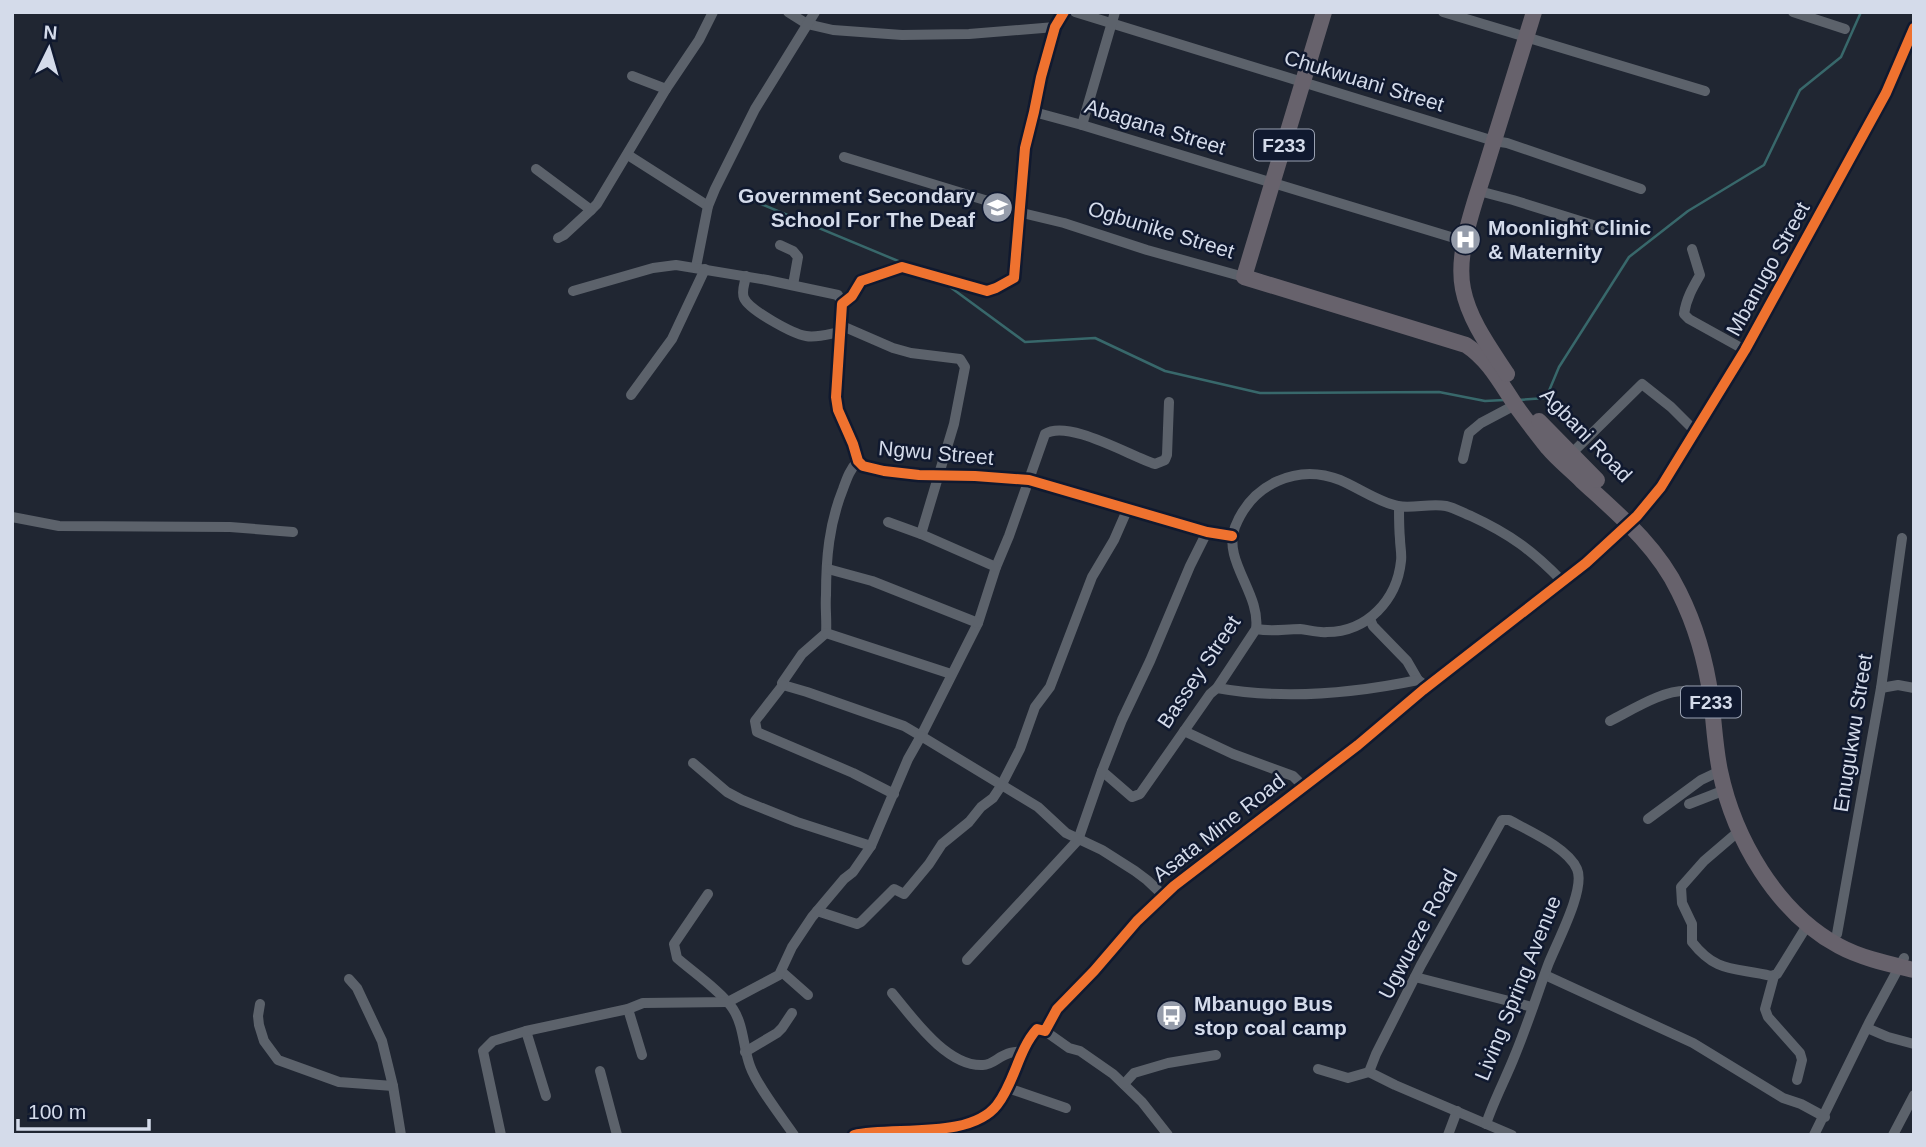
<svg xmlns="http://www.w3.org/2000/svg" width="1926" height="1147" viewBox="0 0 1926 1147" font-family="Arial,sans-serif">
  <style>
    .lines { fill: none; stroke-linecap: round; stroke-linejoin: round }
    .stream { stroke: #38686b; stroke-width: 2.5 }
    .minor { stroke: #5c626b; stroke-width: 10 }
    .primary { stroke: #67626c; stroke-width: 16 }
    .cycleway-casing { stroke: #10192f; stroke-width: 15 }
    .cycleway { stroke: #ef722f; stroke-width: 10 }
    .labels { text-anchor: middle; stroke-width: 5; stroke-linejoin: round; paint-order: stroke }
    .shield { fill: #10192f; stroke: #99a1b2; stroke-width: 2 }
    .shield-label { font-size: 19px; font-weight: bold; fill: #d4dbea }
    .street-label { font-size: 21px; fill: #d4dbea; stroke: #10192f }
    .poi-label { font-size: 21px; font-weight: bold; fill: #d4dbea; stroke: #10192f; text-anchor: start }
  </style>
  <rect width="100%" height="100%" fill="#202632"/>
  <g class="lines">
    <g class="stream">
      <path d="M744,197L903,263"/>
      <path d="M946,284L1025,342L1095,338L1165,371L1260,393L1439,392L1485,401L1504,400"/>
      <path d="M1518,400L1546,398L1559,367L1629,257L1688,211L1764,165L1800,90L1841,57L1861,12"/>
    </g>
    <g class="minor">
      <path d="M788,12L807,24L833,30L902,35L969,34L1055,27"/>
      <path d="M1064,12L1055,27L1041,77L1034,112L1025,148L1014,278L996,288L987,291L902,267L861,281L852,296L842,304L836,397L838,410L853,444L858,461L863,466L884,471L919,475L975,476L1029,480L1207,532L1232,536"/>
      <path d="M1075,12L1494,141L1507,143L1641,189"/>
      <path d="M1443,12L1705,91"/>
      <path d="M1793,12L1845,29"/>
      <path d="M632,76L666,89"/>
      <path d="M1034,112L1082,125L1464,241"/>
      <path d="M1082,125L1115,12"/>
      <path d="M628,155L708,206"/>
      <path d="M844,157L988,201L1018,212L1064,223L1147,250L1244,277"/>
      <path d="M536,169L591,210L597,204L666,89L699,40L713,12"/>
      <path d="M1479,191L1513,200L1609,230"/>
      <path d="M558,238L564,235L591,210"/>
      <path d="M780,245L793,251L798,257L793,285"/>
      <path d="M1692,249L1700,275C1693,287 1686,299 1684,314L1689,319L1745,350"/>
      <path d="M696,267L708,206L715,189L755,109L815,12"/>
      <path d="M746,276C745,283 741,291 744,298C749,310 793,334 806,336C817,338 829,334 840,332"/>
      <path d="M573,291L653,268L676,265L767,280L838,295L842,304"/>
      <path d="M840,325L893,348L911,353L960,359L965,367L954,424L921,534"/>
      <path d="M631,395L672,339L705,269"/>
      <path d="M1571,454L1642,384L1671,407L1696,432"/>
      <path d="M1463,459L1469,433L1481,423L1515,405"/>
      <path d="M858,461C850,469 847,478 843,489C829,524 826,558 826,595C825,608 827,620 826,633L802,654L782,683L783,685L807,692L904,726L921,736L978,623L996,567L1009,536L1045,434C1068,419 1130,456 1155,464L1165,460L1167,455L1169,402"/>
      <path d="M12,517L59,526L230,527L293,532"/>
      <path d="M888,522L921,534L996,567"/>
      <path d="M828,569L872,581L978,623"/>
      <path d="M1370,619L1373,626L1407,661L1418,680L1422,683"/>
      <path d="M1256,629C1273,632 1284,629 1300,629C1309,630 1318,633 1327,632C1367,632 1397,600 1401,561C1402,554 1400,546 1400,539C1399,529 1399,518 1399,507"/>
      <path d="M826,633L951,674"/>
      <path d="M783,685L755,721L757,732L853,773L894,794"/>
      <path d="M1217,688C1284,700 1351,694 1418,680"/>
      <path d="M1881,688L1898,685L1914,688"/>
      <path d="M1610,721C1632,710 1664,689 1689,691C1696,692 1704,695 1711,697"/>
      <path d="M1184,731L1233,754L1293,776L1304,787"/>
      <path d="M693,763L727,792L742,800L797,822L871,846"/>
      <path d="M1102,771L1132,797L1140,794L1210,694L1217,688L1256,629C1261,594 1222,560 1235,527C1252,484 1297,463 1340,480C1357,487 1380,503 1398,506C1412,509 1430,503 1446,506C1455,508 1463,513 1471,516C1510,534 1533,551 1562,581"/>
      <path d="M1689,804L1725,790"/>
      <path d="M1648,819L1701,780L1720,771"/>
      <path d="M1739,831L1704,861L1681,887L1682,903L1692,924V942C1717,974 1735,967 1771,976L1777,974L1808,924"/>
      <path d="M708,894L674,944L677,958C693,972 722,992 733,1009C744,1026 743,1047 750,1066C757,1086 781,1116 794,1135"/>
      <path d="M817,911L857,924L861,922L894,889L904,894L929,864L942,844L969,822L981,807L993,798L1001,786L1020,749L1035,707L1050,687L1092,577L1114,540L1128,508"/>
      <path d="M1837,934L1881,688L1902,538"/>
      <path d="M967,960L1078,840L1102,771L1122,720L1150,661L1190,566L1207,532"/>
      <path d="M782,972L808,995"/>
      <path d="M1545,975L1693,1043L1783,1098L1801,1104L1825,1117"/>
      <path d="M1774,976L1765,1009L1768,1017L1800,1053L1802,1060L1797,1080"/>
      <path d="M1415,977L1532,1007"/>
      <path d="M349,979L357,988L382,1041L393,1086L401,1135"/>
      <path d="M892,993C912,1017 947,1067 983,1065C992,1065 998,1057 1007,1054C1012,1052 1018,1052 1023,1051"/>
      <path d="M260,1004L258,1016L259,1025L264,1041L278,1060L339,1082L393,1086"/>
      <path d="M628,1009L642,1055"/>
      <path d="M1867,1028L1888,1037L1914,1044"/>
      <path d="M526,1031L546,1096"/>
      <path d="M1045,1031L1069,1048L1080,1051L1113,1074L1142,1102L1168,1135"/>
      <path d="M745,1052L777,1033L782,1028L792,1013"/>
      <path d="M1318,1069L1348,1078L1369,1072L1395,1085L1512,1135"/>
      <path d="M600,1071L617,1135"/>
      <path d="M1369,1072L1376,1054L1421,965L1502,820H1509C1529,831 1568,848 1577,869C1586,889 1556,944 1548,965C1537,995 1527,1026 1515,1055C1506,1078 1494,1100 1486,1124"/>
      <path d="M1124,1084L1134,1073L1168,1063L1216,1055"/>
      <path d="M1008,1088L1066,1108"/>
      <path d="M501,1135L483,1051L493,1041L526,1031L628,1009L643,1003L728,1002L779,975L792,947L812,917L844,879L853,872L871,846L908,759L921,736L1038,807L1066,833L1102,850L1135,871L1147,880L1164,896"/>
      <path d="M854,1135C893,1126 970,1140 997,1105C1015,1082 1018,1050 1037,1029L1045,1031L1057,1009L1094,971L1137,921L1174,886L1358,745L1423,690L1586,563L1637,516L1661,487L1745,350L1886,93L1914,28"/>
      <path d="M1448,1135L1457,1111"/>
      <path d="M1814,1135L1870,1021L1904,958"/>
      <path d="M1893,1135L1914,1095"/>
    </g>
    <g class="primary">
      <path d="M1324,12L1244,277L1466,345C1489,360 1501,384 1516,406C1526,420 1537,434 1548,448C1558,460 1571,470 1582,481C1618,514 1657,546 1679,592C1695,624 1706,662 1711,698C1714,722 1715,747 1720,771C1734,838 1776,912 1839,946C1861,958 1889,964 1914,970"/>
      <path d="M1507,374C1490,348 1469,320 1463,289C1455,250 1477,198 1488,160C1503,111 1519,61 1534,12"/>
      <path d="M1539,421L1597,480"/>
    </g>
    <defs>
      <g id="cycleway">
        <path d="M1064,12L1055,27L1041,77L1034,112L1025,148L1014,278L996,288L987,291L902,267L861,281L852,296L842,304L836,397L838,410L853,444L858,461L863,466L884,471L919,475L975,476L1029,480L1207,532L1232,536"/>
        <path d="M854,1135C893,1126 970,1140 997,1105C1015,1082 1018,1050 1037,1029L1045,1031L1057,1009L1094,971L1137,921L1174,886L1358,745L1423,690L1586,563L1637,516L1661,487L1745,350L1886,93L1914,28"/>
      </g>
    </defs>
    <use href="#cycleway" class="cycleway-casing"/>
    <use href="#cycleway" class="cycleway"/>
  </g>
  <defs>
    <symbol id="school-disc" viewBox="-11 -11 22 22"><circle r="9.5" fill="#959caa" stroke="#10192f"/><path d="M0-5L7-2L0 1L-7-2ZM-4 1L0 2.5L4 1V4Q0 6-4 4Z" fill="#fff"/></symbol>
    <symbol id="hospital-disc" viewBox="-11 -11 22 22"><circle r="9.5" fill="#959caa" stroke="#10192f"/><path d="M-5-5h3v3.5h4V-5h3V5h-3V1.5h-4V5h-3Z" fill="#fff"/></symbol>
    <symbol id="bus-disc" viewBox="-11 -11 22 22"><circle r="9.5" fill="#959caa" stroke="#10192f"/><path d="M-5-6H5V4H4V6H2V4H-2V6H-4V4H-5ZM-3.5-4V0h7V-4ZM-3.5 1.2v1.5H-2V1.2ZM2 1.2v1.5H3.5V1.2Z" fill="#fff"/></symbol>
  </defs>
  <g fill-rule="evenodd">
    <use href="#school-disc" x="980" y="190" width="35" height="35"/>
    <use href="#hospital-disc" x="1448" y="222" width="35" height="35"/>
    <use href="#bus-disc" x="1154" y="998" width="35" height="35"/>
  </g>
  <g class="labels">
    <g class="shield">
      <rect x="1254" y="129.5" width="60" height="31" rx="5"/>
      <rect x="1681" y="686.5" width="60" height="31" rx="5"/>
    </g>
    <g class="shield-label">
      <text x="1284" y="152">F233</text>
      <text x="1711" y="709">F233</text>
    </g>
    <g class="street-label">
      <text transform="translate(1364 81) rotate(17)" y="7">Chukwuani Street</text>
      <text transform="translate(1155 127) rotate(17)" y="7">Abagana Street</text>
      <text transform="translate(1161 230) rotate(17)" y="7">Ogbunike Street</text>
      <text transform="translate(1768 269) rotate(-61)" y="7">Mbanugo Street</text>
      <text transform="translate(1586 435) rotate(46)" y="7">Agbani Road</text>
      <text transform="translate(936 453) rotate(5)" y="7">Ngwu Street</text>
      <text transform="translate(1199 672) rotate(-56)" y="7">Bassey Street</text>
      <text transform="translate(1853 733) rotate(-81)" y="7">Enugukwu Street</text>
      <text transform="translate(1219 828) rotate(-38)" y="7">Asata Mine Road</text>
      <text transform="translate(1418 934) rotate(-62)" y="7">Ugwueze Road</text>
      <text transform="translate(1518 988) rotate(-68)" y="7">Living Spring Avenue</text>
    </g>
    <g class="poi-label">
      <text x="975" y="203" text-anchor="end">Government Secondary<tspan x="975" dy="24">School For The Deaf</tspan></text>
      <text x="1488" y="235">Moonlight Clinic<tspan x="1488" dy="24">&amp; Maternity</tspan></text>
      <text x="1194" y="1011">Mbanugo Bus<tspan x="1194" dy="24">stop coal camp</tspan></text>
    </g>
  </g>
  <rect width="1926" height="1147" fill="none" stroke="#d4dbea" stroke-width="28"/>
  <g transform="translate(49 49) rotate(5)" stroke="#10192f" stroke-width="5" paint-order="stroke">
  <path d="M0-5L12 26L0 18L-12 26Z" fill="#d4dbea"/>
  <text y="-10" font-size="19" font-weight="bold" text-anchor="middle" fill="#d4dbea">N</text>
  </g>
  <path d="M18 1119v10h131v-10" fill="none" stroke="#d4dbea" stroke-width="3.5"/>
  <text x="28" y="1119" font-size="21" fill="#d4dbea" stroke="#10192f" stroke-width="5" paint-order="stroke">100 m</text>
</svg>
